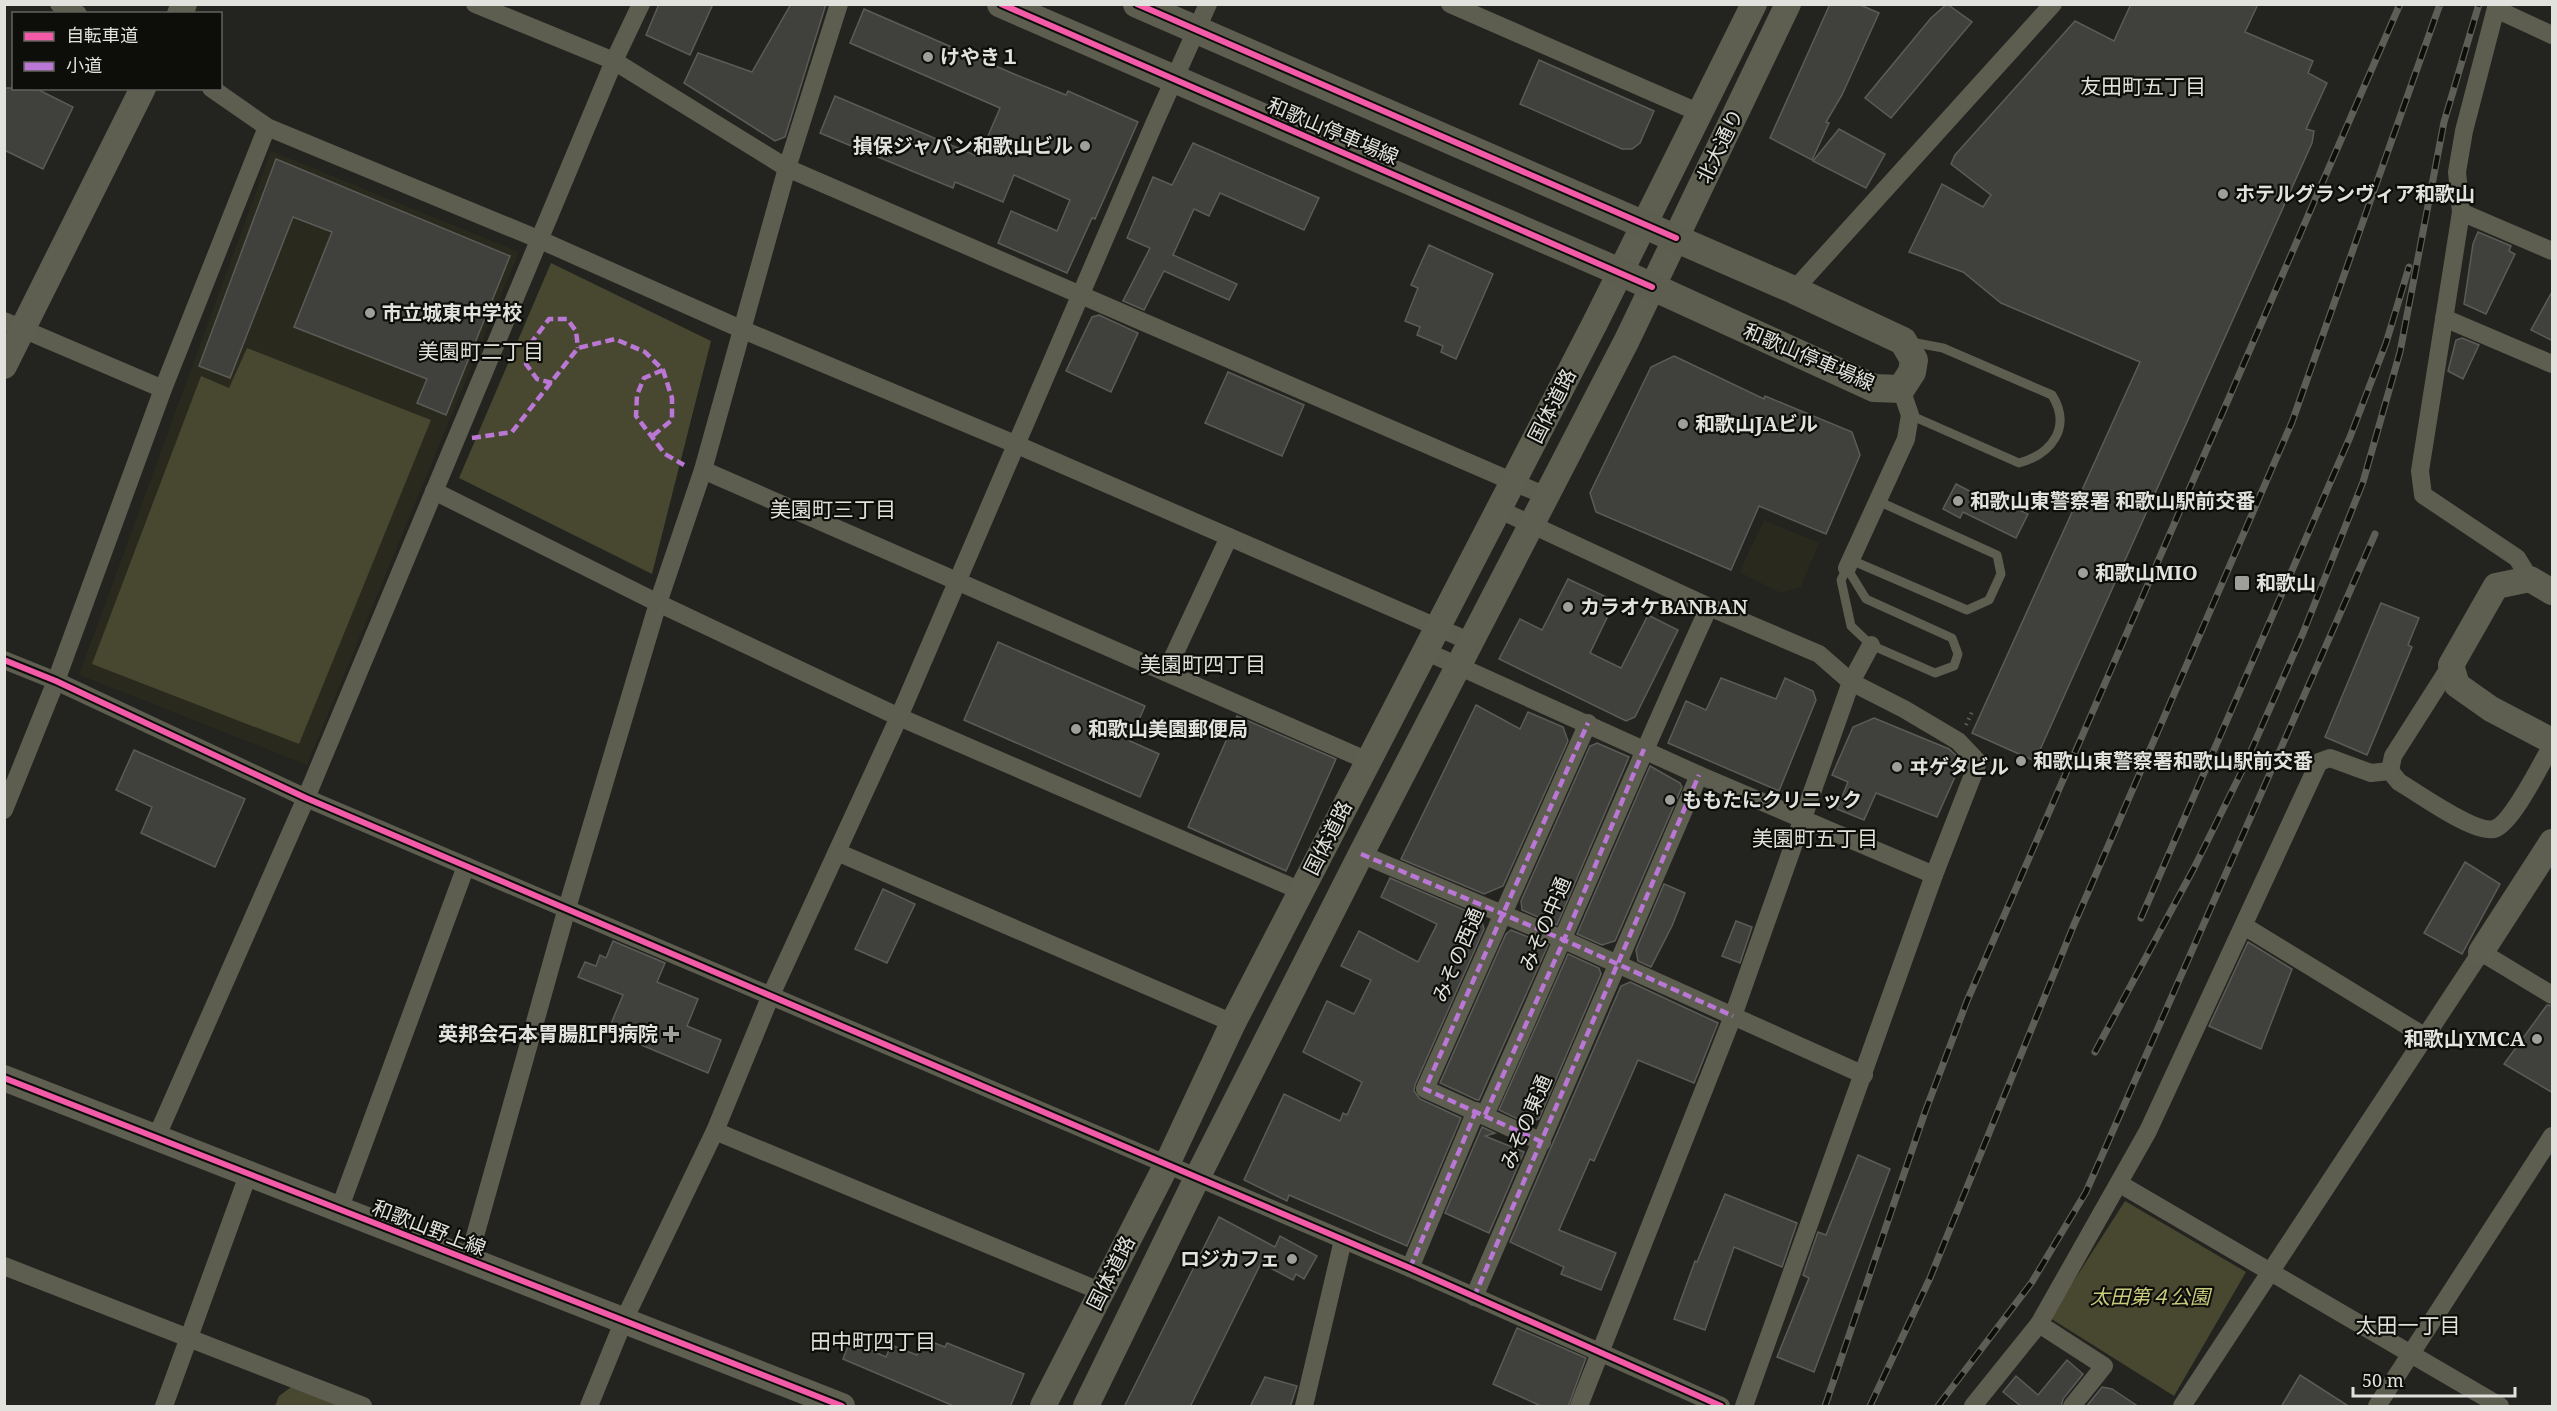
<svg xmlns="http://www.w3.org/2000/svg" width="2557" height="1411" viewBox="0 0 2557 1411" font-family="'Noto Serif','Noto Sans JP',serif">
  <style>
    .built { fill: #29291e }
    .green { fill: #47482f }
    .building { fill: #40403c; stroke: #5b5b57; stroke-width: 1.5 }
    .lines { fill: none; stroke-linecap: round; stroke-linejoin: round }
    .path { stroke: #5d5e55; stroke-width: 4; stroke-dasharray: 1.5 4.5; stroke-linecap: butt }
    .lane { stroke: #5d5d50; stroke-width: 9 }
    .street { stroke: #5d5d50; stroke-width: 18 }
    .secondary { stroke: #5e5f51; stroke-width: 26 }
    .primary { stroke: #5d5e4f; stroke-width: 28 }
    .rail-casing { stroke: #5d5e56; stroke-width: 7 }
    .rail { stroke: #0d0d0a; stroke-width: 4.5; stroke-dasharray: 14; stroke-linecap: butt }
    .quiet { stroke: #ba77d6; stroke-width: 4.5; stroke-dasharray: 9 4.5; stroke-linecap: butt }
    .cycleway-casing { stroke: #0d0d0a; stroke-width: 10 }
    .cycleway { stroke: #f35aa7; stroke-width: 6 }
    .poi-dot { fill: #9e9e9a; stroke: #0d0d0a; stroke-width: 2 }
    .labels { text-anchor: middle; stroke-width: 4.5; stroke-linejoin: round; paint-order: stroke }
    .poi-label { font-size: 20px; font-weight: bold; fill: #e1e1dd; stroke: #0d0d0a; text-anchor: start }
    .street-label { font-size: 20px; fill: #e1e1dd; stroke: #0d0d0a }
    .park-label { font-size: 20px; font-style: italic; fill: #c9cb7d; stroke: #0d0d0a }
    .neighbourhood-label { font-size: 21px; fill: #e0e1d9; stroke: #0d0d0a }
  </style>
  <rect width="100%" height="100%" fill="#23231f"/>
  <g class="built">
    <path d="M271,151L519,252L307,765L79,675Z"/>
    <path d="M1764,520L1819,543L1801,587L1781,593L1739,572Z"/>
  </g>
  <g class="green">
    <path d="M551,263L711,341L652,574L459,478Z"/>
    <path d="M247,348L431,420L299,744L92,664L201,376L229,388Z"/>
    <path d="M2125,1201L2246,1272L2174,1396L2050,1318Z"/>
    <path d="M291,1387L341,1406H275L279,1396Z"/>
  </g>
  <g class="building">
    <path d="M659,4H713L690,55L646,35Z"/>
    <path d="M791,4H826L785,137L775,141L684,83L698,53L752,72Z"/>
    <path d="M1830,4H1858L1879,13L1842,95L1826,122L1829,123L1812,160L1770,138Z"/>
    <path d="M1947,4L1972,22L1891,118L1865,98L1931,18Z"/>
    <path d="M2131,4H2258L2245,32L2313,61L2308,73L2327,83L2306,129L2314,131L2312,143L2035,761L1972,733L2140,362L2001,303L1963,272L1909,252L1942,184L1983,207L1991,195L1951,164L1955,155L2075,21L2114,41Z"/>
    <path d="M864,9L1014,74L1066,95L1068,91L1138,122L1095,219L1092,218L1067,273L998,243L1011,211L1057,231L1070,200L1014,175L1003,202L955,182L953,188L820,133L835,96L979,157L1000,108L850,43Z"/>
    <path d="M1539,60L1654,111L1640,143L1632,149H1622L1520,104Z"/>
    <path d="M4,88H35L73,107L43,169L4,150Z"/>
    <path d="M1839,129L1885,154L1866,188L1813,161Z"/>
    <path d="M1193,143L1319,198L1304,230L1220,193L1209,216L1194,209L1173,255L1237,284L1229,300L1164,271L1144,310L1123,301L1150,248L1127,238L1153,177L1172,185Z"/>
    <path d="M276,159L510,256L446,415L417,403L427,379L294,327L332,232L293,217L230,378L199,366Z"/>
    <path d="M2478,232L2511,246L2509,251L2515,254L2486,314L2464,304L2473,244Z"/>
    <path d="M1429,245L1493,274L1456,359L1441,352L1443,346L1417,335L1420,327L1405,321L1418,288L1411,285Z"/>
    <path d="M2553,290V341L2531,330Z"/>
    <path d="M1099,315L1138,333L1111,392L1066,371L1092,317Z"/>
    <path d="M2462,338L2479,345L2463,379L2448,371L2456,340Z"/>
    <path d="M1674,356L1764,399L1765,396L1852,432L1860,455L1826,534L1759,506L1731,570L1596,512L1590,493L1651,367Z"/>
    <path d="M1228,372L1304,405L1282,456L1205,423Z"/>
    <path d="M1956,484L1979,496L1981,491L2028,514L2016,538L1963,512L1960,518L1943,509Z"/>
    <path d="M1568,579L1615,601L1590,653L1621,668L1648,615L1678,630L1635,717L1626,721L1499,659L1520,619L1542,630Z"/>
    <path d="M2381,603L2419,618L2408,645L2412,647L2367,755L2325,737Z"/>
    <path d="M998,642L1145,706L1130,741L1159,754L1140,797L964,720Z"/>
    <path d="M1721,678L1776,699L1785,678L1813,691L1816,700L1779,791L1668,743L1686,701L1706,710Z"/>
    <path d="M1476,705L1520,729L1528,712L1563,727L1568,741L1503,886L1484,894L1401,859Z"/>
    <path d="M1237,716L1336,759L1286,871L1188,827Z"/>
    <path d="M1874,718L1949,749L1962,761L1937,817L1876,793L1864,820L1837,809L1848,782L1832,775L1853,727Z"/>
    <path d="M1597,743L1629,757L1557,925L1522,910L1521,901L1590,746Z"/>
    <path d="M134,750L245,799L215,867L141,833L152,807L116,790Z"/>
    <path d="M1650,766L1680,783L1682,787L1615,941L1602,945L1577,934Z"/>
    <path d="M2465,862L2500,884L2462,954L2424,933Z"/>
    <path d="M1390,878L1481,917L1484,929L1415,1085L1414,1091L1420,1099L1461,1118L1407,1246L1289,1195L1287,1201L1244,1180L1284,1094L1340,1121L1343,1113L1347,1115L1362,1082L1303,1052L1327,1001L1354,1014L1371,980L1341,966L1359,931L1418,962L1437,924L1381,897Z"/>
    <path d="M1664,884L1685,893L1672,926L1651,967L1638,961L1636,950Z"/>
    <path d="M883,889L915,904L887,963L855,949Z"/>
    <path d="M1736,921L1752,927L1740,963L1722,956Z"/>
    <path d="M1511,930L1548,945L1479,1100H1477L1440,1083L1506,934Z"/>
    <path d="M613,941L665,963L657,982L698,999L687,1026L721,1040L708,1073L608,1031L623,995L578,977L585,962L596,966L600,955L606,958Z"/>
    <path d="M2248,942L2292,969L2261,1049L2209,1026Z"/>
    <path d="M1568,954L1599,968L1601,974L1539,1119L1526,1123L1499,1110Z"/>
    <path d="M1630,982L1718,1023L1694,1083L1638,1060L1594,1161L1590,1159L1559,1230L1616,1253L1601,1290L1561,1274L1564,1267L1510,1242L1621,986Z"/>
    <path d="M2547,1005L2553,1006V1093L2504,1064Z"/>
    <path d="M1482,1127L1495,1133L1485,1136L1524,1152L1489,1233L1445,1213Z"/>
    <path d="M1858,1155L1890,1169L1814,1372L1777,1357L1809,1278L1803,1275L1818,1232L1826,1235Z"/>
    <path d="M1725,1194L1797,1223L1782,1267L1734,1247L1705,1330L1674,1319L1695,1261L1697,1262Z"/>
    <path d="M1219,1217L1275,1247L1280,1236L1317,1256L1304,1279L1296,1274L1293,1280L1261,1263L1190,1407H1124Z"/>
    <path d="M1517,1328L1586,1358L1568,1407H1543L1493,1384Z"/>
    <path d="M924,1339L945,1347L947,1343L1024,1374L1010,1407H956L843,1359L850,1341L886,1357L891,1345L917,1355Z"/>
    <path d="M2067,1360L2083,1374L2063,1399L2061,1407H2022L2003,1392L2016,1376L2038,1395Z"/>
    <path d="M2300,1375L2350,1407H2281Z"/>
    <path d="M1265,1377L1297,1386L1290,1407H1250Z"/>
    <path d="M2102,1387L2112,1389L2139,1407H2086Z"/>
  </g>
  <g class="lines">
    <path class="path" d="M1966,725L1972,712"/>
    <g class="lane">
      <path d="M1910,415L2019,463C2052,454 2072,427 2052,395L1943,348L1911,342"/>
      <path d="M1851,560L1967,610L1989,600L2001,574L1997,555L1878,501"/>
      <path d="M1847,568L1866,599L1952,638L1958,654L1954,666L1935,673L1871,645L1851,626L1841,580Z"/>
    </g>
    <g class="street">
      <path d="M59,4L78,14"/>
      <path d="M475,4L614,61L787,168L1546,496"/>
      <path d="M1450,4L1700,113"/>
      <path d="M2497,4L2464,131L2457,172L2461,212L2420,471L2423,495L2517,558L2530,579"/>
      <path d="M2496,9L2552,35"/>
      <path d="M211,88L267,127L538,239L741,329L1015,444L1471,642"/>
      <path d="M2461,212L2552,251"/>
      <path d="M1794,290L2053,4"/>
      <path d="M2444,318L2552,364"/>
      <path d="M4,321L163,389"/>
      <path d="M703,470L1368,761"/>
      <path d="M434,491L658,603L899,717L1301,891"/>
      <path d="M1498,509L1709,607L1819,654L1851,682L1904,709L1958,741L1978,762L1934,875L1744,1406"/>
      <path d="M1847,568L1906,439L1910,415L1901,389"/>
      <path d="M1425,651L1699,775L1934,875"/>
      <path d="M4,660L56,681L306,798L1410,1268L1721,1406"/>
      <path d="M1166,672L1229,537"/>
      <path d="M2390,771L2399,782C2418,793 2474,834 2494,829C2512,824 2542,762 2552,745"/>
      <path d="M2390,771L2393,756L2451,665"/>
      <path d="M4,810L56,681L163,389L267,127"/>
      <path d="M837,852L1233,1023"/>
      <path d="M1361,854L1564,940L1864,1075"/>
      <path d="M2244,926L2424,1036"/>
      <path d="M1485,1115C1561,946 1632,775 1709,607"/>
      <path d="M715,1131L1102,1292"/>
      <path d="M156,1138L306,798L614,61L641,4"/>
      <path d="M1542,1142L1425,1089L1588,723"/>
      <path d="M2120,1184L2500,1406"/>
      <path d="M339,1210L466,866"/>
      <path d="M468,1261L567,908L658,603L703,470L787,168L839,4"/>
      <path d="M4,1266L363,1406"/>
      <path d="M1410,1268L1476,1111"/>
      <path d="M1474,1297L1699,775"/>
      <path d="M2039,1324L2104,1366L2072,1406"/>
      <path d="M164,1406L248,1175"/>
      <path d="M589,1406L624,1320L715,1131L771,995L899,717L1154,124L1208,4"/>
      <path d="M1304,1406L1343,1240"/>
      <path d="M1579,1406L1733,1016L1851,682L1871,645"/>
      <path d="M1973,1406L2039,1324L2148,1131L2319,762L2330,758L2371,773L2390,771"/>
      <path d="M2182,1406L2481,952L2552,995"/>
      <path d="M2377,1406L2552,1136"/>
    </g>
    <g class="secondary">
      <path d="M180,14L184,4"/>
      <path d="M4,366L143,88"/>
      <path d="M2552,592L2530,579L2496,586L2451,665L2457,685L2491,709L2552,741"/>
      <path d="M2481,952L2552,842"/>
      <path d="M4,1078L842,1406"/>
      <path d="M1043,1406L1167,1164L1233,1023L1594,325L1754,4"/>
      <path d="M1086,1406L1197,1178L1361,854L1627,340L1788,4"/>
    </g>
    <path class="primary" d="M1001,4L1620,272L1874,388L1901,389L1912,372L1914,360L1903,341L1794,290L1137,4"/>
    <defs>
      <g id="rail">
        <path d="M2141,918L2350,437L2386,343L2409,267"/>
        <path d="M2095,1052L2194,868L2243,769L2303,633L2363,482L2400,352L2444,122L2479,4"/>
        <path d="M1825,1406L1925,1112L1967,1001L2400,4"/>
        <path d="M1870,1406L1930,1278L2073,927L2292,422L2440,4"/>
        <path d="M1938,1406L2032,1282L2086,1192L2375,534"/>
      </g>
    </defs>
    <use href="#rail" class="rail-casing"/>
    <use href="#rail" class="rail"/>
    <g class="quiet">
      <path d="M663,370L644,378L637,395L636,416L665,454L684,465"/>
      <path d="M552,383L537,379L526,364L531,343L549,319H567L576,331L578,348"/>
      <path d="M472,438L512,432L578,348L615,339L645,352L663,370L672,398V420L650,438"/>
      <path d="M1361,854L1564,940L1733,1016"/>
      <path d="M1485,1115L1564,940L1644,749"/>
      <path d="M1542,1142L1425,1089L1588,723"/>
      <path d="M1410,1268L1476,1111"/>
      <path d="M1474,1297L1699,775"/>
    </g>
    <defs>
      <g id="cycleway">
        <path d="M1001,4L1652,287"/>
        <path d="M1137,4L1676,238"/>
        <path d="M4,660L56,681L306,798L1410,1268L1721,1406"/>
        <path d="M4,1078L842,1406"/>
      </g>
    </defs>
    <use href="#cycleway" class="cycleway-casing"/>
    <use href="#cycleway" class="cycleway"/>
  </g>
  <g class="poi-dot">
    <circle cx="928" cy="57" r="6"/>
    <circle cx="1085" cy="146" r="6"/>
    <circle cx="2223" cy="194" r="6"/>
    <circle cx="370" cy="313" r="6"/>
    <circle cx="1683" cy="424" r="6"/>
    <circle cx="1958" cy="501" r="6"/>
    <circle cx="2083" cy="573" r="6"/>
    <rect x="2234" y="575" width="16" height="16" rx="3"/>
    <circle cx="1568" cy="607" r="6"/>
    <circle cx="1076" cy="729" r="6"/>
    <circle cx="2021" cy="761" r="6"/>
    <circle cx="1897" cy="767" r="6"/>
    <circle cx="1670" cy="800" r="6"/>
    <path d="M668 1025h6v6h6v6h-6v6h-6v-6h-6v-6h6z"/>
    <circle cx="2537" cy="1039" r="6"/>
    <circle cx="1292" cy="1259" r="6"/>
  </g>
  <g class="labels">
    <g class="poi-label">
      <text x="940" y="64">けやき１</text>
      <text x="1073" y="153" text-anchor="end">損保ジャパン和歌山ビル</text>
      <text x="2235" y="201">ホテルグランヴィア和歌山</text>
      <text x="382" y="320">市立城東中学校</text>
      <text x="1695" y="431">和歌山JAビル</text>
      <text x="1970" y="508">和歌山東警察署 和歌山駅前交番</text>
      <text x="2095" y="580">和歌山MIO</text>
      <text x="2256" y="590">和歌山</text>
      <text x="1580" y="614">カラオケBANBAN</text>
      <text x="1088" y="736">和歌山美園郵便局</text>
      <text x="2033" y="768">和歌山東警察署和歌山駅前交番</text>
      <text x="1909" y="774">ヰゲタビル</text>
      <text x="1682" y="807">ももたにクリニック</text>
      <text x="658" y="1041" text-anchor="end">英邦会石本胃腸肛門病院</text>
      <text x="2525" y="1046" text-anchor="end">和歌山YMCA</text>
      <text x="1280" y="1266" text-anchor="end">ロジカフェ</text>
    </g>
    <g class="street-label">
      <text transform="translate(1333 131) rotate(23)" y="7">和歌山停車場線</text>
      <text transform="translate(1720 146) rotate(-64)" y="7">北大通り</text>
      <text transform="translate(1809 357) rotate(23)" y="7">和歌山停車場線</text>
      <text transform="translate(1552 406) rotate(-63)" y="7">国体道路</text>
      <text transform="translate(1328 838) rotate(-63)" y="7">国体道路</text>
      <text transform="translate(1545 924) rotate(-67)" y="7">みその中通</text>
      <text transform="translate(1458 955) rotate(-67)" y="7">みその西通</text>
      <text transform="translate(1526 1122) rotate(-67)" y="7">みその東通</text>
      <text transform="translate(429 1228) rotate(21)" y="7">和歌山野上線</text>
      <text transform="translate(1111 1273) rotate(-63)" y="7">国体道路</text>
    </g>
    <g class="park-label">
      <text x="2150" y="1304">太田第４公園</text>
    </g>
    <g class="neighbourhood-label">
      <text x="2143" y="94">友田町五丁目</text>
      <text x="481" y="359">美園町二丁目</text>
      <text x="833" y="517">美園町三丁目</text>
      <text x="1203" y="672">美園町四丁目</text>
      <text x="1815" y="846">美園町五丁目</text>
      <text x="2408" y="1333">太田一丁目</text>
      <text x="873" y="1349">田中町四丁目</text>
    </g>
  </g>
  <rect width="2557" height="1411" fill="none" stroke="#e1e1dd" stroke-width="12"/>
  <rect x="12" y="12" width="210" height="78" fill="#0d0d0a" stroke="#62625e" stroke-width="1.5"/>
  <rect x="24" y="32" width="30" height="9" fill="#f35aa7" stroke="#62625e" stroke-width="1.5"/>
  <text x="66" y="42" font-size="18" fill="#e1e1dd">自転車道</text>
  <rect x="24" y="62" width="30" height="9" fill="#ba77d6" stroke="#62625e" stroke-width="1.5"/>
  <text x="66" y="72" font-size="18" fill="#e1e1dd">小道</text>
  <path d="M2353 1387v9h162v-9" fill="none" stroke="#e1e1dd" stroke-width="3"/>
  <text x="2362" y="1387" font-size="18" fill="#e1e1dd" stroke="#0d0d0a" stroke-width="4.5" paint-order="stroke">50 m</text>
</svg>
